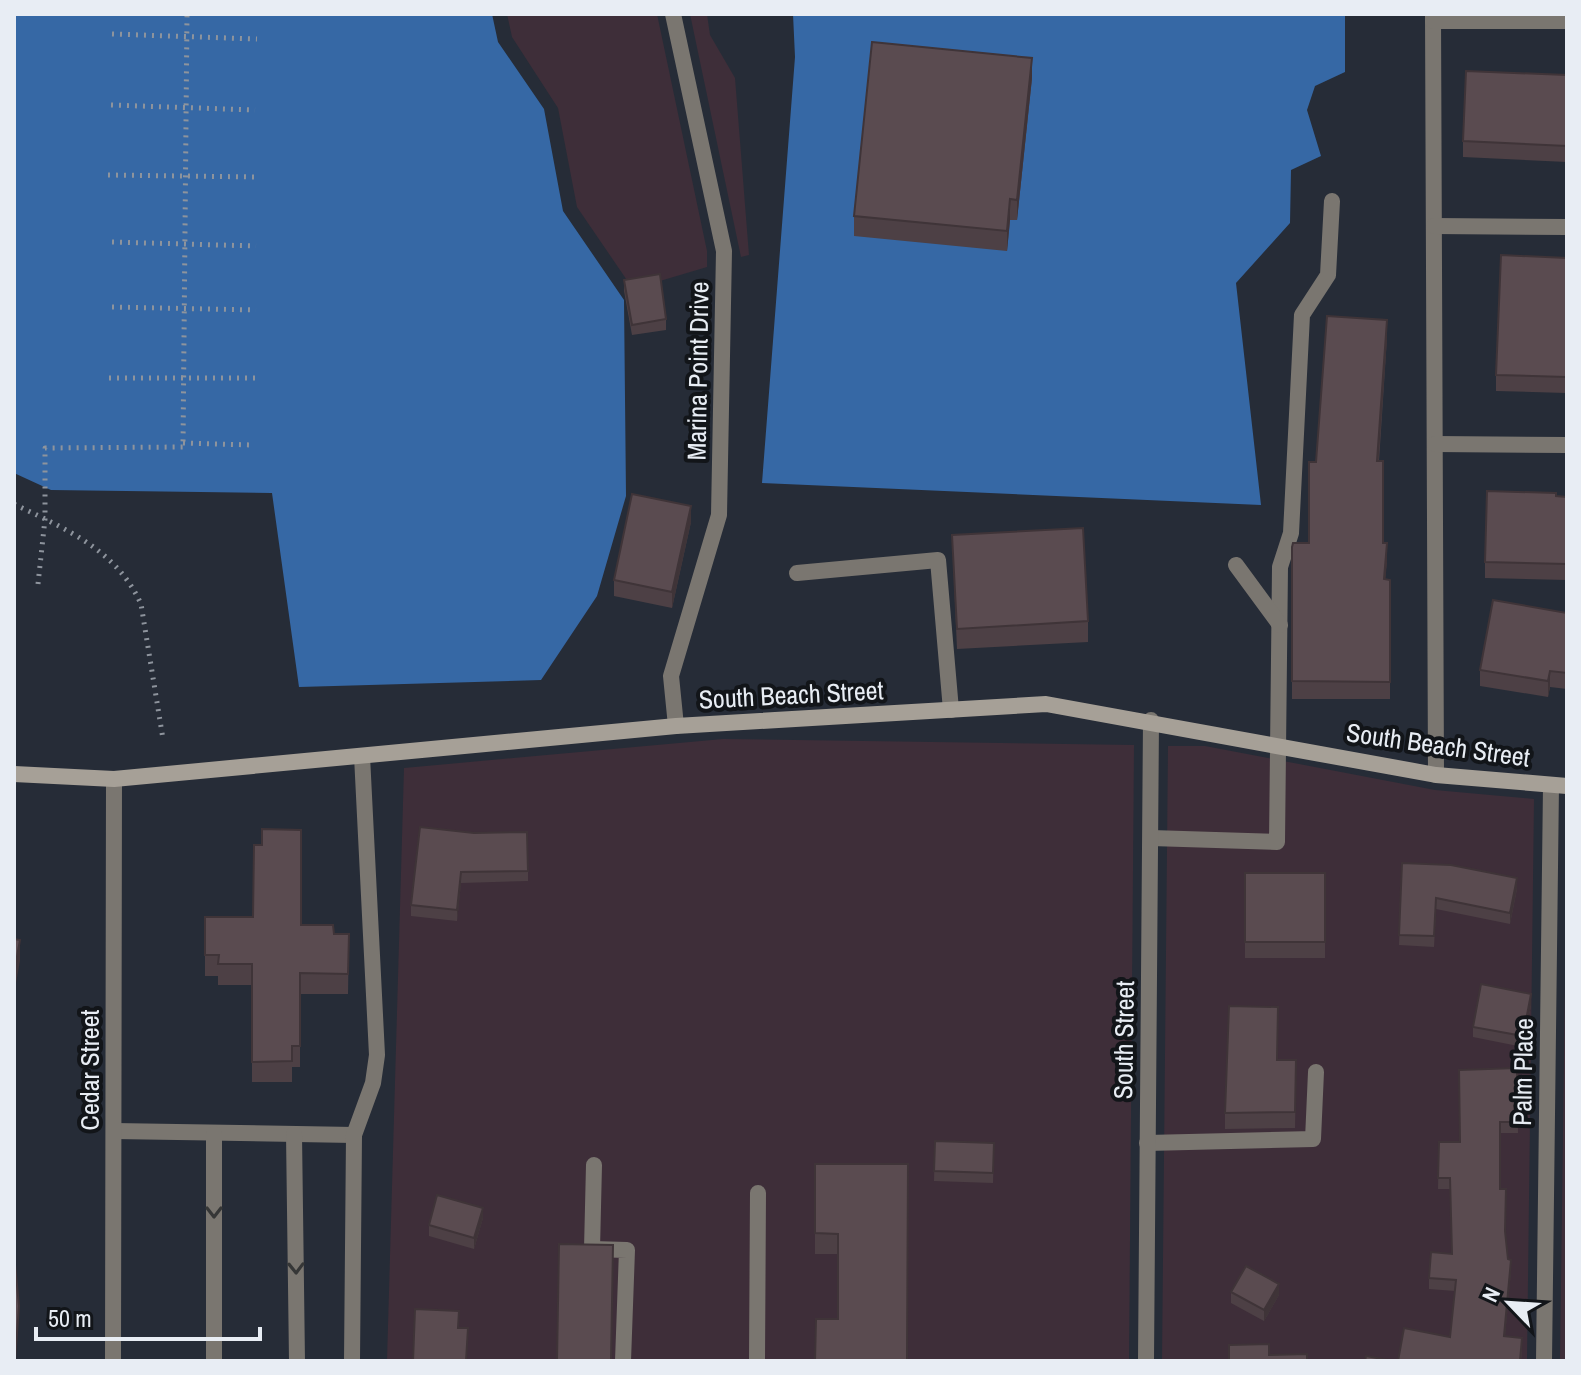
<svg xmlns="http://www.w3.org/2000/svg" width="1581" height="1375" viewBox="0 0 1581 1375" font-family="'Archivo Narrow',sans-serif">
  <style>
    .commercial { fill: #3e2e39 }
    .water { fill: #3668a5 }
    .lines { fill: none; stroke-linecap: round; stroke-linejoin: round }
    .path { stroke: #8e949d; stroke-width: 5; stroke-dasharray: 2 6; stroke-linecap: butt }
    .lane { stroke: #7a7670; stroke-width: 16 }
    .street { stroke: #7a7670; stroke-width: 16 }
    .secondary { stroke: #a6a097; stroke-width: 16 }
    .wall { fill: #4d4045 }
    .shaded-wall { fill: #3f3438 }
    .building { fill: #5a4b50; stroke: #3f3438; stroke-width: 2 }
    .oneway { stroke: #363737 }
    .labels { text-anchor: middle; stroke-width: 8; stroke-linejoin: round; paint-order: stroke }
    .street-label { font-size: 26px; fill: #e8edf4; stroke: #121519 }
  </style>
  <rect width="100%" height="100%" fill="#262c37"/>
  <g class="commercial">
    <path d="M507,14H657L707,251V267L633,289L577,207L558,108L512,37Z"/>
    <path d="M690,14H707L710,35L735,78L749,255L741,257Z"/>
    <path d="M723,739L1134,745L1129,1361H387L404,768Z"/>
    <path d="M1168,746H1205L1435,790L1534,799L1527,1361H1162Z"/>
    <path d="M1567,830V1361H1560Z"/>
  </g>
  <g class="water">
    <path d="M14,14H492L498,42L544,109L563,211L624,300L626,496L597,596L541,680L299,687L272,493L51,490L14,473Z"/>
    <path d="M793,14H1345V72L1315,86L1307,110L1321,156L1291,170L1290,223L1236,283L1261,505L762,483L795,57Z"/>
  </g>
  <g class="lines">
    <g class="path">
      <path d="M112,34L257,39"/>
      <path d="M111,105L255,110"/>
      <path d="M108,175L256,177"/>
      <path d="M112,242L256,246"/>
      <path d="M112,307L256,310"/>
      <path d="M109,378H255"/>
      <path d="M183,443L252,445"/>
      <path d="M14,504C65,529 116,549 141,604L163,739"/>
      <path d="M38,584L45,519V448L183,447L187,14"/>
    </g>
    <g class="lane">
      <path d="M1433,14L1436,775"/>
      <path d="M1433,21H1567"/>
      <path d="M1434,226L1567,227"/>
      <path d="M1435,444L1567,445"/>
      <path d="M797,573L938,560L951,710"/>
      <path d="M1151,838L1277,842L1280,567L1291,533L1302,315L1328,275L1332,201"/>
      <path d="M114,1131L354,1135"/>
      <path d="M294,1134L297,1361"/>
      <path d="M1147,1143L1313,1139L1316,1072"/>
      <path d="M594,1165L592,1249L627,1250L623,1361"/>
      <path d="M214,1361V1134"/>
      <path d="M352,1361L354,1135L373,1083L377,1055L362,756"/>
      <path d="M757,1361L758,1193"/>
    </g>
    <g class="street">
      <path d="M673,14L724,251L719,515L671,676L676,726"/>
      <path d="M1236,565L1280,625"/>
      <path d="M113,1361L114,779"/>
      <path d="M1146,1361L1151,720"/>
      <path d="M1544,1361L1551,785"/>
    </g>
    <path class="secondary" d="M14,774L114,779L676,726L1046,704L1436,775L1567,786"/>
  </g>
  <g class="wall">
    <path d="M1567,75V162L1463,157V141Z"/>
    <path d="M1032,78L1017,220H1010L1007,251L854,236V216Z"/>
    <path d="M1567,258L1566,393L1496,391V375Z"/>
    <path d="M624,280L666,319V330L632,335L624,291Z"/>
    <path d="M1387,338L1379,461L1383,543L1387,561L1385,579L1390,580V699H1292V547L1309,543L1316,462Z"/>
    <path d="M1556,496L1567,497V580L1485,578V562Z"/>
    <path d="M691,522L672,608L614,596V580Z"/>
    <path d="M952,535L1088,621V642L957,649Z"/>
    <path d="M1567,613V689L1550,687L1548,697L1480,686V670Z"/>
    <path d="M420,827L528,871V881L461,883L457,921L411,916V905Z"/>
    <path d="M1402,863L1517,889L1510,924L1436,909L1434,947L1399,945Z"/>
    <rect x="1245" y="873" width="80" height="85"/>
    <path d="M205,917H253L301,925L334,934H349L348,994H300V1067H292V1082H252V985H218V976H205Z"/>
    <path d="M1531,1005L1523,1047L1473,1037V1027Z"/>
    <path d="M1277,1060L1296,1076L1295,1128L1225,1129V1113Z"/>
    <path d="M1517,1068L1518,1133H1500V1189L1508,1259L1511,1271L1505,1336L1522,1349L1521,1361H1398L1450,1337L1455,1291L1429,1289V1278L1452,1254L1450,1189H1438L1439,1142H1460Z"/>
    <path d="M935,1141L994,1143L993,1183L934,1181Z"/>
    <path d="M815,1164H908L838,1319V1254H815Z"/>
    <path d="M483,1218L474,1249L429,1236V1225Z"/>
    <path d="M1231,1292L1279,1295L1264,1321L1231,1303Z"/>
  </g>
  <g class="shaded-wall">
    <path d="M1032,58V78L1017,220V200Z"/>
    <path d="M1010,199V220L1007,251V231Z"/>
    <path d="M1387,320V338L1377,479V461Z"/>
    <path d="M691,506V522L672,608V592Z"/>
    <path d="M1387,543V561L1384,597V579Z"/>
    <path d="M1550,671V687L1548,697V681Z"/>
    <path d="M461,872V883L457,921V910Z"/>
    <path d="M1517,878V889L1510,924V913Z"/>
    <path d="M20,940V961L14,994V973Z"/>
    <path d="M1531,994V1005L1523,1047V1036Z"/>
    <path d="M483,1208V1218L474,1249V1238Z"/>
    <path d="M1511,1260V1271L1504,1347V1336Z"/>
    <path d="M1279,1284V1295L1264,1321V1310Z"/>
  </g>
  <g class="building">
    <path d="M872,42L1032,58L1017,200L1010,199L1007,231L854,216Z"/>
    <path d="M1466,71L1567,75V146L1463,141Z"/>
    <path d="M1501,255L1567,258L1566,377L1496,375Z"/>
    <path d="M660,274L666,319L632,325L624,280Z"/>
    <path d="M1327,316L1387,320L1377,461H1383V543H1387L1384,579L1390,580V682L1292,681V547L1293,543H1309V462H1316Z"/>
    <path d="M1487,491L1556,493V496L1567,497V564L1485,562Z"/>
    <path d="M632,494L691,506L672,592L614,580Z"/>
    <path d="M1083,528L1088,621L957,629L952,535Z"/>
    <path d="M1493,600L1567,613V673L1550,671L1548,681L1480,670Z"/>
    <path d="M420,827L474,833L527,832L528,871L461,872L457,910L411,905Z"/>
    <path d="M262,829L301,830V925H333L334,934H349L348,974L300,973V1046H292V1061L252,1062V964H218L219,955H205V917H253L254,845H262Z"/>
    <path d="M1402,863L1451,865L1517,878L1510,913L1436,898L1434,936L1399,935Z"/>
    <rect x="1245" y="873" width="80" height="69"/>
    <path d="M14,939L20,940L14,973Z"/>
    <path d="M1481,984L1531,994L1523,1036L1473,1027Z"/>
    <path d="M1229,1006L1278,1007L1277,1060H1296L1295,1112L1225,1113Z"/>
    <path d="M1517,1068L1518,1122H1500V1189H1506L1505,1231L1508,1259L1511,1260L1504,1336L1522,1338L1520,1361H1398L1404,1328L1450,1337L1456,1280L1429,1278L1431,1252L1452,1254L1450,1178H1438L1439,1142H1460L1459,1070Z"/>
    <path d="M935,1141L994,1143L993,1173L934,1171Z"/>
    <path d="M815,1164H908L907,1361H815L816,1319H838V1234L815,1233Z"/>
    <path d="M437,1195L483,1208L474,1238L429,1225Z"/>
    <path d="M559,1244L613,1245L611,1361H557Z"/>
    <path d="M14,1254L19,1306L15,1360H14Z"/>
    <path d="M1246,1266L1279,1284L1264,1310L1231,1292Z"/>
    <path d="M415,1309L459,1311L458,1328H468L466,1361H413Z"/>
    <path d="M1269,1344V1355L1307,1354V1361H1229V1345Z"/>
    <path d="M1366,1356L1393,1361H1365Z"/>
  </g>
  <defs><path id="oneway-chevron" d="M-2-3.5L2.5 0L-2 3.5" fill="none" stroke-width="1.6" stroke-linecap="round" stroke-linejoin="round" transform="scale(2)"/></defs>
  <g class="oneway">
    <use href="#oneway-chevron" transform="translate(214 1212) rotate(90)"/>
    <use href="#oneway-chevron" transform="translate(296 1268) rotate(89)"/>
  </g>
  <g class="labels">
    <g class="street-label">
      <text transform="translate(698 371) rotate(-89)" y="9">Marina Point Drive</text>
      <text transform="translate(791 695) rotate(-3)" y="9">South Beach Street</text>
      <text transform="translate(1438 745) rotate(8)" y="9">South Beach Street</text>
      <text transform="translate(1124 1040) rotate(-89)" y="9">South Street</text>
      <text transform="translate(90 1070) rotate(-90)" y="9">Cedar Street</text>
      <text transform="translate(1523 1072) rotate(-89)" y="9">Palm Place</text>
    </g>
  </g>
  <rect width="1581" height="1375" fill="none" stroke="#e8edf4" stroke-width="32"/>
  <g transform="translate(1509 1303) rotate(295)" stroke="#121519" stroke-width="6" paint-order="stroke">
  <path d="M0-6L14 30L0 20L-14 30Z" fill="#e8edf4"/>
  <text y="-12" font-size="22" font-weight="bold" text-anchor="middle" fill="#e8edf4">N</text>
  </g>
  <path d="M36 1327v12h224v-12" fill="none" stroke="#e8edf4" stroke-width="4"/>
  <text x="48" y="1327" font-size="24" fill="#e8edf4" stroke="#121519" stroke-width="6" paint-order="stroke">50 m</text>
</svg>
